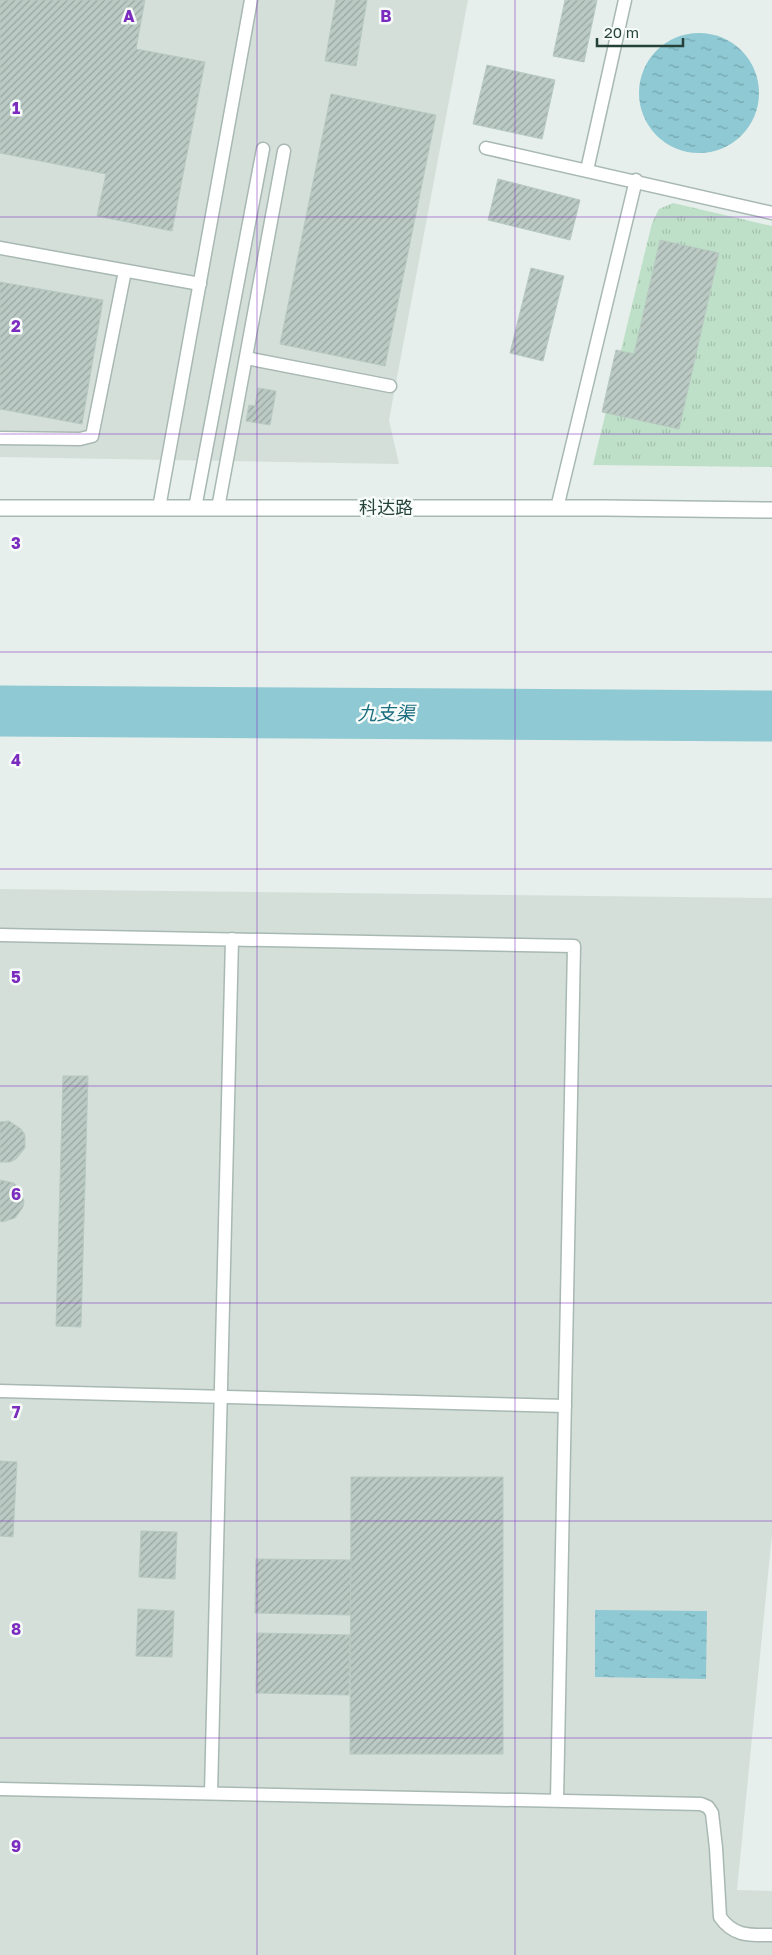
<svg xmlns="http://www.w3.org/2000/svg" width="772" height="1955" viewBox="0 0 772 1955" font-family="'Golos Text','Noto Sans SC',sans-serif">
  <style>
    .built { fill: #d4dfda }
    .grass { fill: url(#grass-tufts) }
    .water { fill: url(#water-ripples) }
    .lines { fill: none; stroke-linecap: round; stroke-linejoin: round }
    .river { stroke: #8ec9d4; stroke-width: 51 }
    .building { fill: url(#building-hatch); stroke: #b8c9c2 }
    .service-casing { stroke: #a8b8b2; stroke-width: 15 }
    .tertiary-casing { stroke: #a8b8b2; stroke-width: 18 }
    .service { stroke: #fff; stroke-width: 12 }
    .tertiary { stroke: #fff; stroke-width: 15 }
    .grid { fill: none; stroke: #7b2cbf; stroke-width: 1; stroke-opacity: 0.55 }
    .labels { text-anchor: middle; stroke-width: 5; stroke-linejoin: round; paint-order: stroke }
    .street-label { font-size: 18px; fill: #24423a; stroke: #f7fbf9 }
    .water-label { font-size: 19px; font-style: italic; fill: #1c6f80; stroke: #f7fbf9 }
    .grid-label { font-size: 16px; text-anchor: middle; font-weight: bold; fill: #7b2cbf; stroke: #f7fbf9; stroke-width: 5; stroke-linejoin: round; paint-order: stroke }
  </style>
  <defs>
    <pattern id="grass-tufts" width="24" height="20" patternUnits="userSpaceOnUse" patternTransform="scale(1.25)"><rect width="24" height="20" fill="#bfe0c8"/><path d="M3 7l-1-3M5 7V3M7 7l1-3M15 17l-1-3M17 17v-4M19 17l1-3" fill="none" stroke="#a4c1ad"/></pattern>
    <pattern id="water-ripples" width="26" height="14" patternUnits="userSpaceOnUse" patternTransform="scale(1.25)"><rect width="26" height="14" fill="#8ec9d4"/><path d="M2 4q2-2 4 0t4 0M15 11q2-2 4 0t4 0" fill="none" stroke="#74a5ad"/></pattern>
    <pattern id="building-hatch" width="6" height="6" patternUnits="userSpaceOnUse" patternTransform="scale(1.25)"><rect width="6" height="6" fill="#bbcac4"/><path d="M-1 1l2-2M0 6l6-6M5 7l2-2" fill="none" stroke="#98a6a0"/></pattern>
  </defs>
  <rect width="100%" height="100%" fill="#e6efeb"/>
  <g class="built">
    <path d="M0,0H468L389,420L399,464L0,457Z"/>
    <path d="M0,889L772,898V1534L737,1890L772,1891V1955H0Z"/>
  </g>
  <path class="grass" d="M673,203L772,226V467L593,465L652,223L659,209Z"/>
  <g class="water">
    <circle cx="699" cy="93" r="60"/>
    <path d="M595,1610L707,1611L706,1679L595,1677Z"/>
  </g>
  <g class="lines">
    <path class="river" d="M0,711L772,716"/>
  </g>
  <g class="building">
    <path d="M0,0H145L136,49L205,62L172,231L97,216L106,174L0,153Z"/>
    <path d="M336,0H367L356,66L325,61Z"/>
    <path d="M565,0H597L584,62L553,56Z"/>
    <path d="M487,65L555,80L542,139L473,124Z"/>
    <path d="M331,94L436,115L385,366L280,344Z"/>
    <path d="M498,179L580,200L570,240L488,220Z"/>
    <path d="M660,240L719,253L679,429L602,412L616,350L634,354Z"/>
    <path d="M531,268L564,276L543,361L510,353Z"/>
    <path d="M0,282L103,300L82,424L0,409Z"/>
    <path d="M258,388L276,391L270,425L246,421L249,405L255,406Z"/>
    <path d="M63,1076H88L81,1327L56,1326Z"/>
    <path d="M9,1121L21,1129L25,1135V1148L16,1159L10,1162H0V1122Z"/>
    <path d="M0,1180L14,1183L19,1188L24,1201L23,1207L15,1218L2,1222L0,1221Z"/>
    <path d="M0,1461L17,1462L13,1537L0,1536Z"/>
    <path d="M351,1477H503V1754H350Z"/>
    <path d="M141,1531L177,1532L175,1579L139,1577Z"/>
    <path d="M256,1559L351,1560L350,1615L255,1613Z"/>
    <path d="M138,1609L174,1611L172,1657L136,1656Z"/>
    <path d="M257,1633L350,1635L349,1695L256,1693Z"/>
  </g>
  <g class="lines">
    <defs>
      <g id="service">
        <path d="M486,148L772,213"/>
        <path d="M587,170L625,0"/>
        <path d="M0,248L200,284"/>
        <path d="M246,358L390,386"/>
        <path d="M0,438L80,439L92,436L125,271"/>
        <path d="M159,508L251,0"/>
        <path d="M195,508L263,149"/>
        <path d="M218,508L284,151"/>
        <path d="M557,508L636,180"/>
        <path d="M0,935L574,946L557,1800"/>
        <path d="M0,1391L565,1406"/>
        <path d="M0,1789L701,1804L708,1807L712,1813L716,1848L720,1917C734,1937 750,1935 772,1935"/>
        <path d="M211,1793L232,939"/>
      </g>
      <path id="tertiary" d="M0,508H606L772,510"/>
    </defs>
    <use href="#service" class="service-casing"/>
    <use href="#tertiary" class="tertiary-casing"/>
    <use href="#service" class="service"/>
    <use href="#tertiary" class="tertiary"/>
  </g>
  <path class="grid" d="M257,0V1955M515,0V1955M0,217H772M0,434H772M0,652H772M0,869H772M0,1086H772M0,1303H772M0,1521H772M0,1738H772"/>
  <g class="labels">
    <g class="street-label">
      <text x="386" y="514">科达路</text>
    </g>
    <g class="water-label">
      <text x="386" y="720">九支渠</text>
    </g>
  </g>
  <g class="grid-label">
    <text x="129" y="22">A</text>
    <text x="386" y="22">B</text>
    <text x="16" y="114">1</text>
    <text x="16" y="332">2</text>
    <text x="16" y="549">3</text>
    <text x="16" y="766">4</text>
    <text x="16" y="983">5</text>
    <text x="16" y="1200">6</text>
    <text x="16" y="1418">7</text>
    <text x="16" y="1635">8</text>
    <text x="16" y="1852">9</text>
  </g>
  <path d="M597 38v8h86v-8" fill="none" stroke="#24423a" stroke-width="2.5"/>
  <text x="604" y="38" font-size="15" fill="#24423a" stroke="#f7fbf9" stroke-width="4" paint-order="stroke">20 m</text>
</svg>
